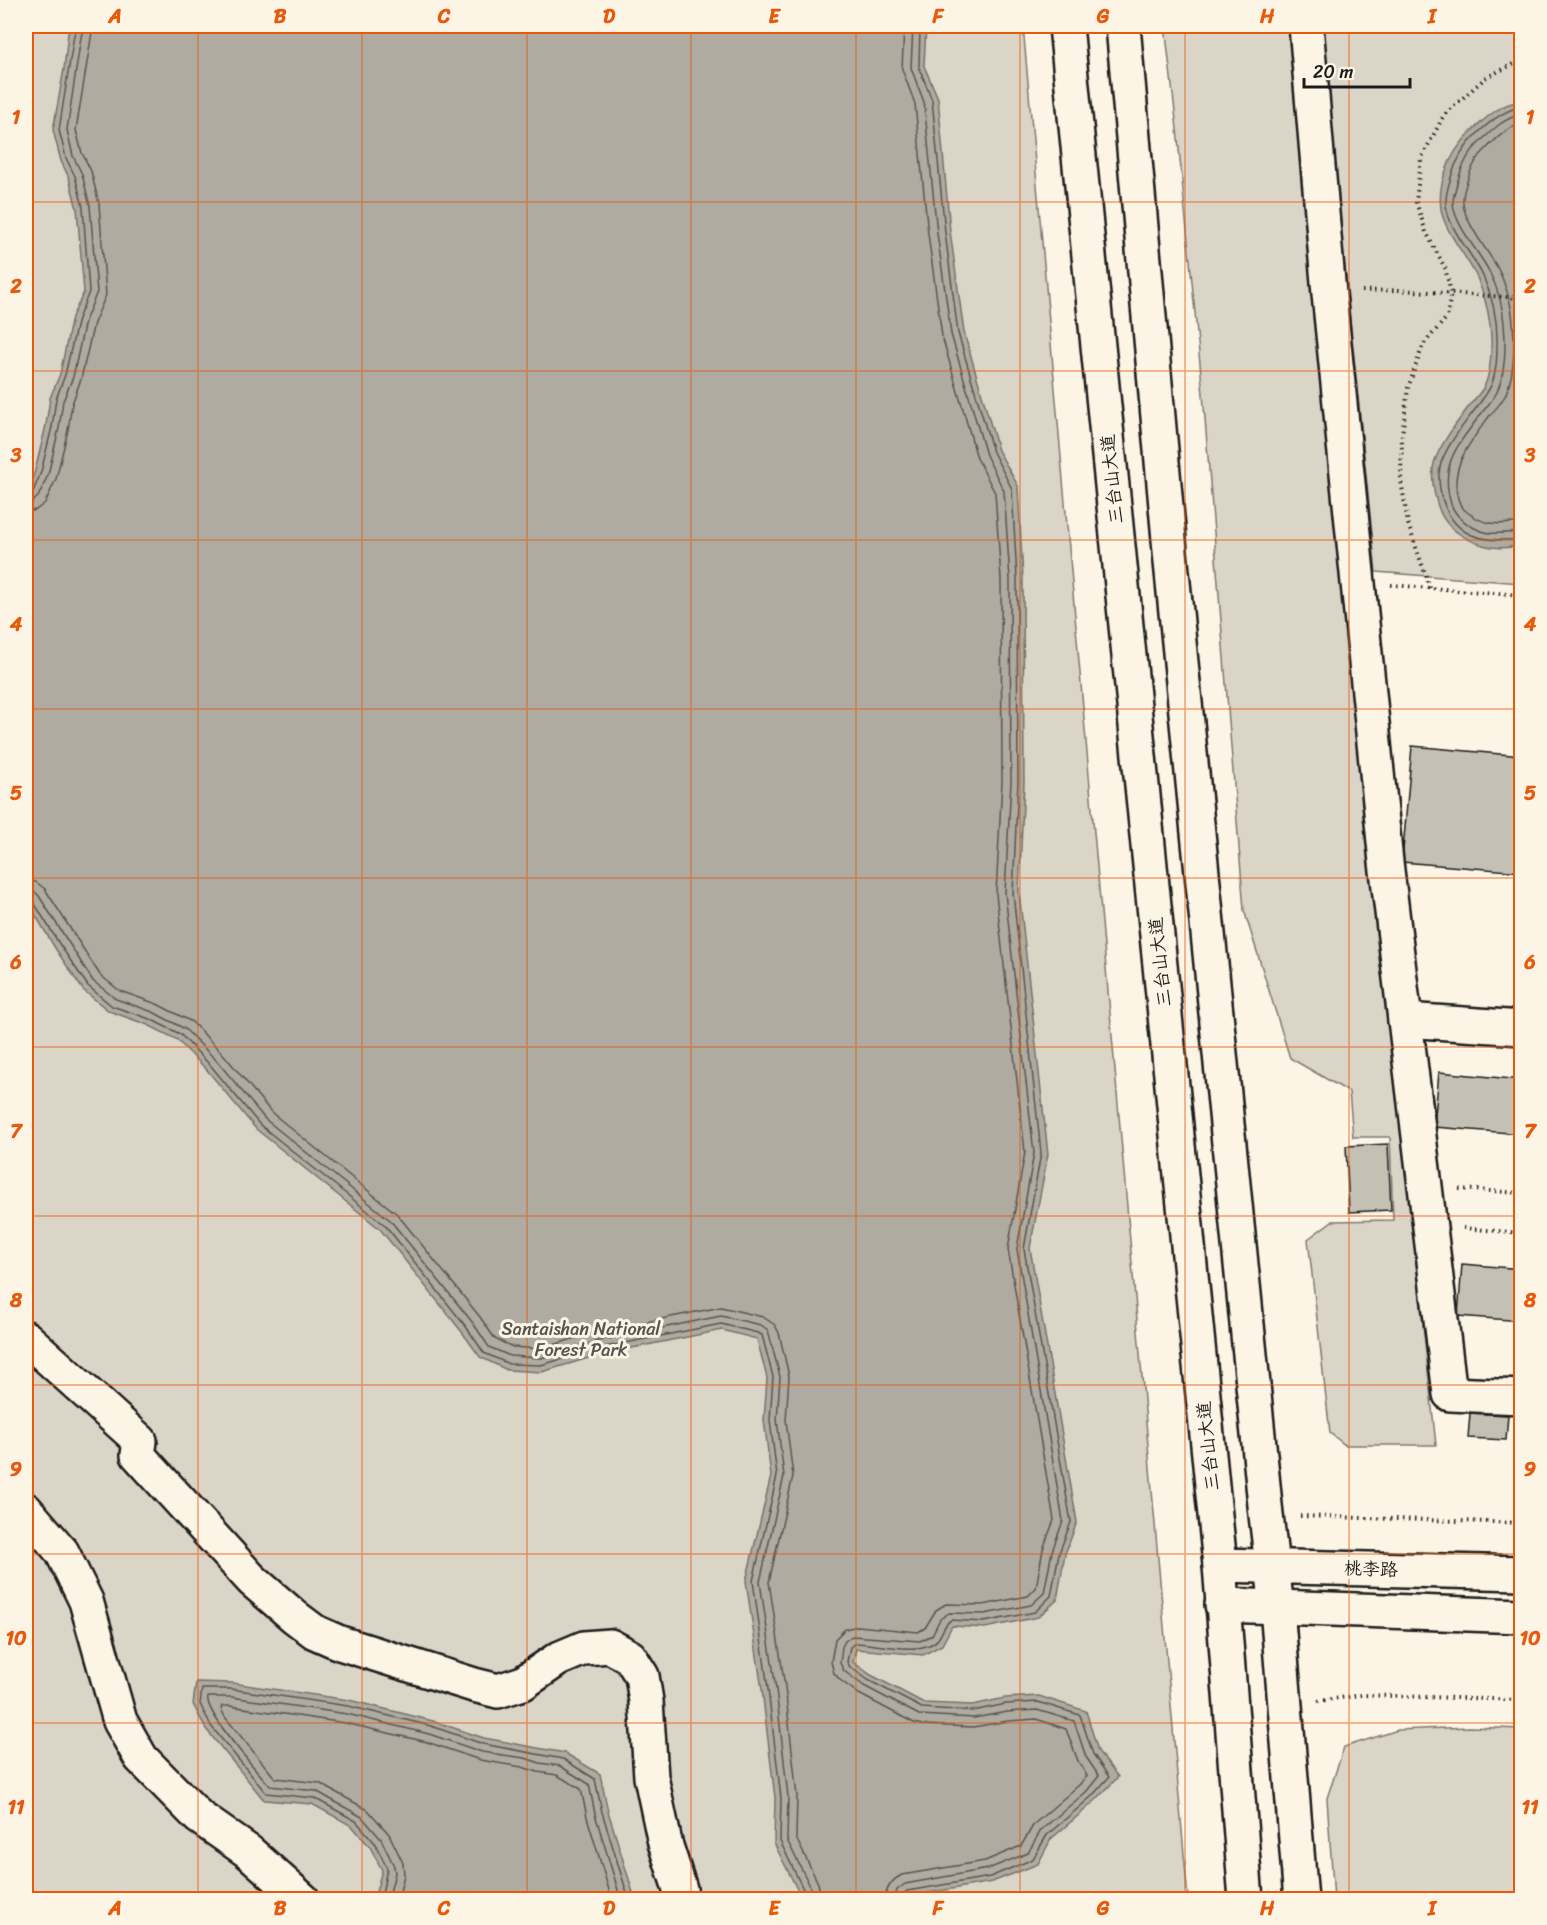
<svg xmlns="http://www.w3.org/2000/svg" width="1547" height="1925" viewBox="0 0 1547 1925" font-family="Sriracha,'LXGW WenKai TC',sans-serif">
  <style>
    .green { fill: #dbd5c8; stroke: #7c7872; stroke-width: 1.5 }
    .water { fill: #b0aba1; stroke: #75726c; stroke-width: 1.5 }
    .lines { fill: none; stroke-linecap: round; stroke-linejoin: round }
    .shore { stroke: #575551; stroke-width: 1.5 }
    .building { fill: #c4c0b3; stroke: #1c1c1c; stroke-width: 1.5 }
    .minor-casing { stroke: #1c1c1c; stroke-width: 38 }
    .major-casing { stroke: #1c1c1c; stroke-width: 38 }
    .path { stroke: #1c1c1c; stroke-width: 4; stroke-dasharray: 1.5 4.5; stroke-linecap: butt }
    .minor { stroke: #fcf5e5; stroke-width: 33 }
    .major { stroke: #fcf5e5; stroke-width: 33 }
    .grid { fill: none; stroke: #e8590c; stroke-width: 1.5; stroke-opacity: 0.55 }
    .labels { text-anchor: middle; stroke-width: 6; stroke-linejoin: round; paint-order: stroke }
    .street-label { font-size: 18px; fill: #1c1c1c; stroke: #fcf5e5 }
    .park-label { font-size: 18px; fill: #555450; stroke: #fcf5e5 }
    .neatline { fill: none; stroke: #e8590c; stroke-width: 2 }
    .grid-label { font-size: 20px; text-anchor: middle; font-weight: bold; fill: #e8590c }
  </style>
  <rect width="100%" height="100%" fill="#fcf5e5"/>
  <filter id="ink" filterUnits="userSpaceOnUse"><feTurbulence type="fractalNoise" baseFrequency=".0167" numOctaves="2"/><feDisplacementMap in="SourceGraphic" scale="12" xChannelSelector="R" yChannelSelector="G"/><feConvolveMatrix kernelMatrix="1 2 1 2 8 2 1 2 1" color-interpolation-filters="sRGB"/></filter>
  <g filter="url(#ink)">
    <g class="green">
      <path d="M26,26H1023L1188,1899L26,1900Z"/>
      <path d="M1165,26H1290L1312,293L1436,1445H1345L1330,1433L1308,1239L1332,1221L1393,1220L1390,1137H1353L1349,1092L1290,1058L1244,910L1203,394L1177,129Z"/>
      <path d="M1320,26H1521V583L1376,572Z"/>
      <path d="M1470,1727L1521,1729V1899H1334L1327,1798L1344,1747L1398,1730Z"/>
    </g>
    <g class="water">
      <path d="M72,26H926L924,66L938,98L950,231L964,332L998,450L1018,486L1023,579L1024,782L1019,892L1048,1154L1030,1248L1077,1522L1065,1554L1057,1600L1038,1617L985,1628L952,1626L942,1645L923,1655L856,1649L853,1662L871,1675L924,1703L973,1705L1005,1698L1039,1696L1086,1711L1098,1751L1118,1777L1095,1801L1051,1839L1038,1864L992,1882L893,1899H800L798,1891L774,1843L775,1798L762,1690L746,1581L771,1476L764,1420L767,1378L757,1339L722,1330L602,1354L542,1372L507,1370L480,1357L462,1332L380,1229L256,1129L207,1070L176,1039L148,1025L109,1011L83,990L55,948L26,899V496L35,471L46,425L50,398L60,374L72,317L84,292L77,209L69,178L61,161L53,130L64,69L68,33Z"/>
      <path d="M1521,101V545C1501,551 1479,547 1461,535C1446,525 1440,516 1436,499C1433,488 1431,475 1434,463C1440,444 1458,421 1470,405C1475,399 1480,393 1484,387C1490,375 1491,360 1491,347C1492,324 1487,302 1478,280C1470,261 1455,245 1446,225C1431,193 1448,154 1472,131C1486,117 1502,103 1521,101Z"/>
      <path d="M196,1682L232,1683L349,1700L433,1721L484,1738L565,1753L600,1774L608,1811L635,1899H374L382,1870L370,1847L352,1826L312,1804L264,1800L206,1729L193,1704Z"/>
    </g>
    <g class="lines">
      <g class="shore">
        <path d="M1522,107C1504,109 1488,123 1476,135C1463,148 1456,160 1451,177C1449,185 1445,195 1446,204C1447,228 1473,254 1483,276C1493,298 1498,323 1497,347C1497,361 1496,379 1488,391C1473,415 1451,436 1441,463C1438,472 1439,485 1441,494C1452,538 1482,543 1522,539"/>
        <path d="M1522,115C1506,116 1491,131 1480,142C1468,153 1462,165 1458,180C1456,187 1453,196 1453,203C1454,224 1479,252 1489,271C1497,287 1503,307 1504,324C1506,346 1506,371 1497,392C1493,400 1486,407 1481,414C1458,445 1439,464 1451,504C1456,519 1475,531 1490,533C1500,534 1511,532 1522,532"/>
        <path d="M1522,124C1509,126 1497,138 1488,147C1477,157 1471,167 1467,181C1465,188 1462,196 1463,203C1464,221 1488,251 1497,267C1506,284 1512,306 1513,324C1515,347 1515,374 1505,396C1501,403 1496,409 1491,414C1471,441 1446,469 1460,504C1463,510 1468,513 1473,516C1489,527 1504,523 1522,523"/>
        <path d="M26,495L33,492L41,472L52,427L56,399L65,375L78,319L89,292L83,207L75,176L66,158L59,130L74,35L77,26"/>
        <path d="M26,503L32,502L38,497L48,475L59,428L63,401L73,377L85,321L97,292L90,206L82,174L73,156L67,130L81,37L84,26"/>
        <path d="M26,512L36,510L45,503L56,479L68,430L72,404L81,379L94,323L106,295L99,204L91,171L82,153L76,130L93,26"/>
        <path d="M26,881L36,882L45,889L100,975L120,991L157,1004L192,1022L224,1055L272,1113L397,1214L480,1317L495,1339L513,1347L540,1349L596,1332L721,1307L763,1317L775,1325L779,1333L789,1376L786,1420L793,1476L769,1582L785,1687L797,1796L796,1838L818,1883L822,1900"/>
        <path d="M26,890L34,891L39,896L93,981L116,999L153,1012L185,1029L217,1061L265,1119L390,1220L473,1323L489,1347L510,1356L541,1358L598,1341L721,1316L761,1325L768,1330L780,1377L777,1420L784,1476L760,1582L776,1689L788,1797L787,1840L810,1886L813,1900"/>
        <path d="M26,897L33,901L60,945L88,986L112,1006L150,1019L180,1034L211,1066L260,1125L385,1225L467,1328L484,1353L509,1364L541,1365L600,1348L721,1324L758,1333L762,1335L773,1377L770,1420L777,1476L753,1581L768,1689L781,1798L780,1841L803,1889L805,1900"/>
        <path d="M381,1900L387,1868L375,1843L356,1821L314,1798L266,1793L211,1726L200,1704L202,1689H231L348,1706L431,1726L483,1744L563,1759L595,1779L602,1812L629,1900"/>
        <path d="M388,1900L395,1873L394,1866L381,1839L362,1817L316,1791L270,1786C258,1772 204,1713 208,1697H231L347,1714L429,1734L482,1752L525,1758L540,1763L560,1766L589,1784L595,1814L621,1900"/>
        <path d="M398,1900L404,1875L403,1863L389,1834L368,1810L319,1783L275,1778L225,1717L221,1709L222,1706H230L345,1723L427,1742L480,1760L522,1767L538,1772L557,1775L581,1789L587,1817L612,1900"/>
        <path d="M885,1900C886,1888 891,1880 902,1875L985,1861L1021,1846L1034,1824L1079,1785L1087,1776L1078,1761L1066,1729L1036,1719L1008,1721L973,1727L922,1725L914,1723L859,1694L840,1680L834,1673L831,1662L835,1639L845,1629L858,1626L918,1632L925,1628L936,1610L946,1604L983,1605L1028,1596L1036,1588L1043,1549L1054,1520L1008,1249L1025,1152L996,894L1002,781L1001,579L995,493L977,458L942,336L928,234L915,104L902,69L904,26"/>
        <path d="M894,1900L897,1890L905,1884L988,1869L1028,1853L1041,1830L1086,1792L1099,1776L1086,1757L1074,1721L1037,1710L1007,1712L974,1718L919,1715L864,1686L844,1671L840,1663L842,1647L845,1641L852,1636L920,1641L932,1635L940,1619L949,1613L984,1614L1031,1605L1044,1593L1052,1551L1063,1521L1017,1249L1034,1153L1005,893L1011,781L1010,579L1004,491L986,455L951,334L937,233L924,102L911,68L913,26"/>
        <path d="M902,1900L903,1894L907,1891L990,1877L1033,1859L1047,1835L1091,1797L1109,1777L1093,1754L1080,1715L1038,1702L1006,1704L973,1711L922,1708L868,1680L850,1667L847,1662L850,1647L855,1643C876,1643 923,1657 938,1639C943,1633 943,1625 951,1620L984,1622L1035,1612L1051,1596L1059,1553L1071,1522L1024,1249L1041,1153L1013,893L1018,781L1017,579L1012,489L993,452L958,333L945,232L932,100L919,67L920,26"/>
      </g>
    </g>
    <g class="building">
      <path d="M1412,746L1522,756V872L1402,862Z"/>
      <path d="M1439,1072L1522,1080V1134L1434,1127Z"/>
      <path d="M1388,1144L1391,1210L1349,1212L1346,1146Z"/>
      <path d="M1462,1264L1522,1269V1321L1458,1316Z"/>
      <path d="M1470,1413L1508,1415L1506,1440L1468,1438Z"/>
    </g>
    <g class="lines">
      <defs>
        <g id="minor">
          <path d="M1306,26L1329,294L1386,862L1450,1394L1522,1397"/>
          <path d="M1405,1020L1522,1028"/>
          <path d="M26,1338L140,1441L138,1455L252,1580L295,1617L315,1632L340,1643L474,1685L498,1691L523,1683L558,1659L584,1648L610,1646L630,1657L642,1676L646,1701L651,1777L665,1843L680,1889L681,1900"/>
          <path d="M26,1510L62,1552L86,1601L120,1721L141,1758L199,1817L249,1852L303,1900"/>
        </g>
        <g id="major">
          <path d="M1066,26L1220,1565L1246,1900"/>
          <path d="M1123,26L1171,562L1266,1515L1277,1608L1301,1900"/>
          <path d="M1220,1565L1522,1573"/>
          <path d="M1222,1605L1522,1616"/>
        </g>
      </defs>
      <use href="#minor" class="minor-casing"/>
      <use href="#major" class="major-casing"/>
      <g class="path">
        <path d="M1362,291L1398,290L1522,298"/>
        <path d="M1391,585L1522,595"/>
        <path d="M1430,588L1408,524L1401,480L1402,435L1408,388L1423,345L1447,317L1451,293L1445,268L1426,232L1416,202L1421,159L1444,115L1485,78L1522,60"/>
        <path d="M1459,1189L1522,1193"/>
        <path d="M1463,1228L1522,1233"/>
        <path d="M1300,1516L1522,1523"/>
        <path d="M1318,1701L1362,1695L1522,1700"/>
      </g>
      <use href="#minor" class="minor"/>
      <use href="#major" class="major"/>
    </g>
  </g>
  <path class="grid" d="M198,26V1900M362,26V1900M527,26V1900M691,26V1900M856,26V1900M1020,26V1900M1185,26V1900M1349,26V1900M26,202H1522M26,371H1522M26,540H1522M26,709H1522M26,878H1522M26,1047H1522M26,1216H1522M26,1385H1522M26,1554H1522M26,1723H1522"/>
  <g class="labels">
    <g class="street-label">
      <text transform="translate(1112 479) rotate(-96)" y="6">三台山大道</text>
      <text transform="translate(1160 962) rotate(-96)" y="6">三台山大道</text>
      <text transform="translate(1208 1446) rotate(-96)" y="6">三台山大道</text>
      <text transform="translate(1371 1569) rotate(2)" y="6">桃李路</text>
    </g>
    <g class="park-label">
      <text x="581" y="1335">Santaishan National<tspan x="581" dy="21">Forest Park</tspan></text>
    </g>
  </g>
  <rect width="1547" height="1925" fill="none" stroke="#fcf5e5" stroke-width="66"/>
  <path d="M1304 78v9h106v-9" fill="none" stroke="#1c1c1c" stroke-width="3"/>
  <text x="1313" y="78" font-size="18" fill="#1c1c1c" stroke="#fcf5e5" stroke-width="4.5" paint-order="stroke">20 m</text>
  <rect x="33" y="33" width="1481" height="1859" class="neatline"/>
  <g class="grid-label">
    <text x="115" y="23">A</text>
    <text x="280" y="23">B</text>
    <text x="444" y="23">C</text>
    <text x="609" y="23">D</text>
    <text x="774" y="23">E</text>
    <text x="938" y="23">F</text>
    <text x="1103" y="23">G</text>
    <text x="1267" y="23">H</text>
    <text x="1432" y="23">I</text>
    <text x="16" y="124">1</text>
    <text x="1530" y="124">1</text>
    <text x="16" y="293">2</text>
    <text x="1530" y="293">2</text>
    <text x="16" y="462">3</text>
    <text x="1530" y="462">3</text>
    <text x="16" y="631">4</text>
    <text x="1530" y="631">4</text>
    <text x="16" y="800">5</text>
    <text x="1530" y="800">5</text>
    <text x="16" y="969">6</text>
    <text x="1530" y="969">6</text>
    <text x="16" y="1138">7</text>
    <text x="1530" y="1138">7</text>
    <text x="16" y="1307">8</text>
    <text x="1530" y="1307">8</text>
    <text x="16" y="1476">9</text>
    <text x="1530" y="1476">9</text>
    <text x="16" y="1645">10</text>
    <text x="1530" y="1645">10</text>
    <text x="16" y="1814">11</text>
    <text x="1530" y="1814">11</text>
    <text x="115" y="1915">A</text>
    <text x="280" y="1915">B</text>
    <text x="444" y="1915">C</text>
    <text x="609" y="1915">D</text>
    <text x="774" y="1915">E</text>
    <text x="938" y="1915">F</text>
    <text x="1103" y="1915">G</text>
    <text x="1267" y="1915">H</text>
    <text x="1432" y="1915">I</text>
  </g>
</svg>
